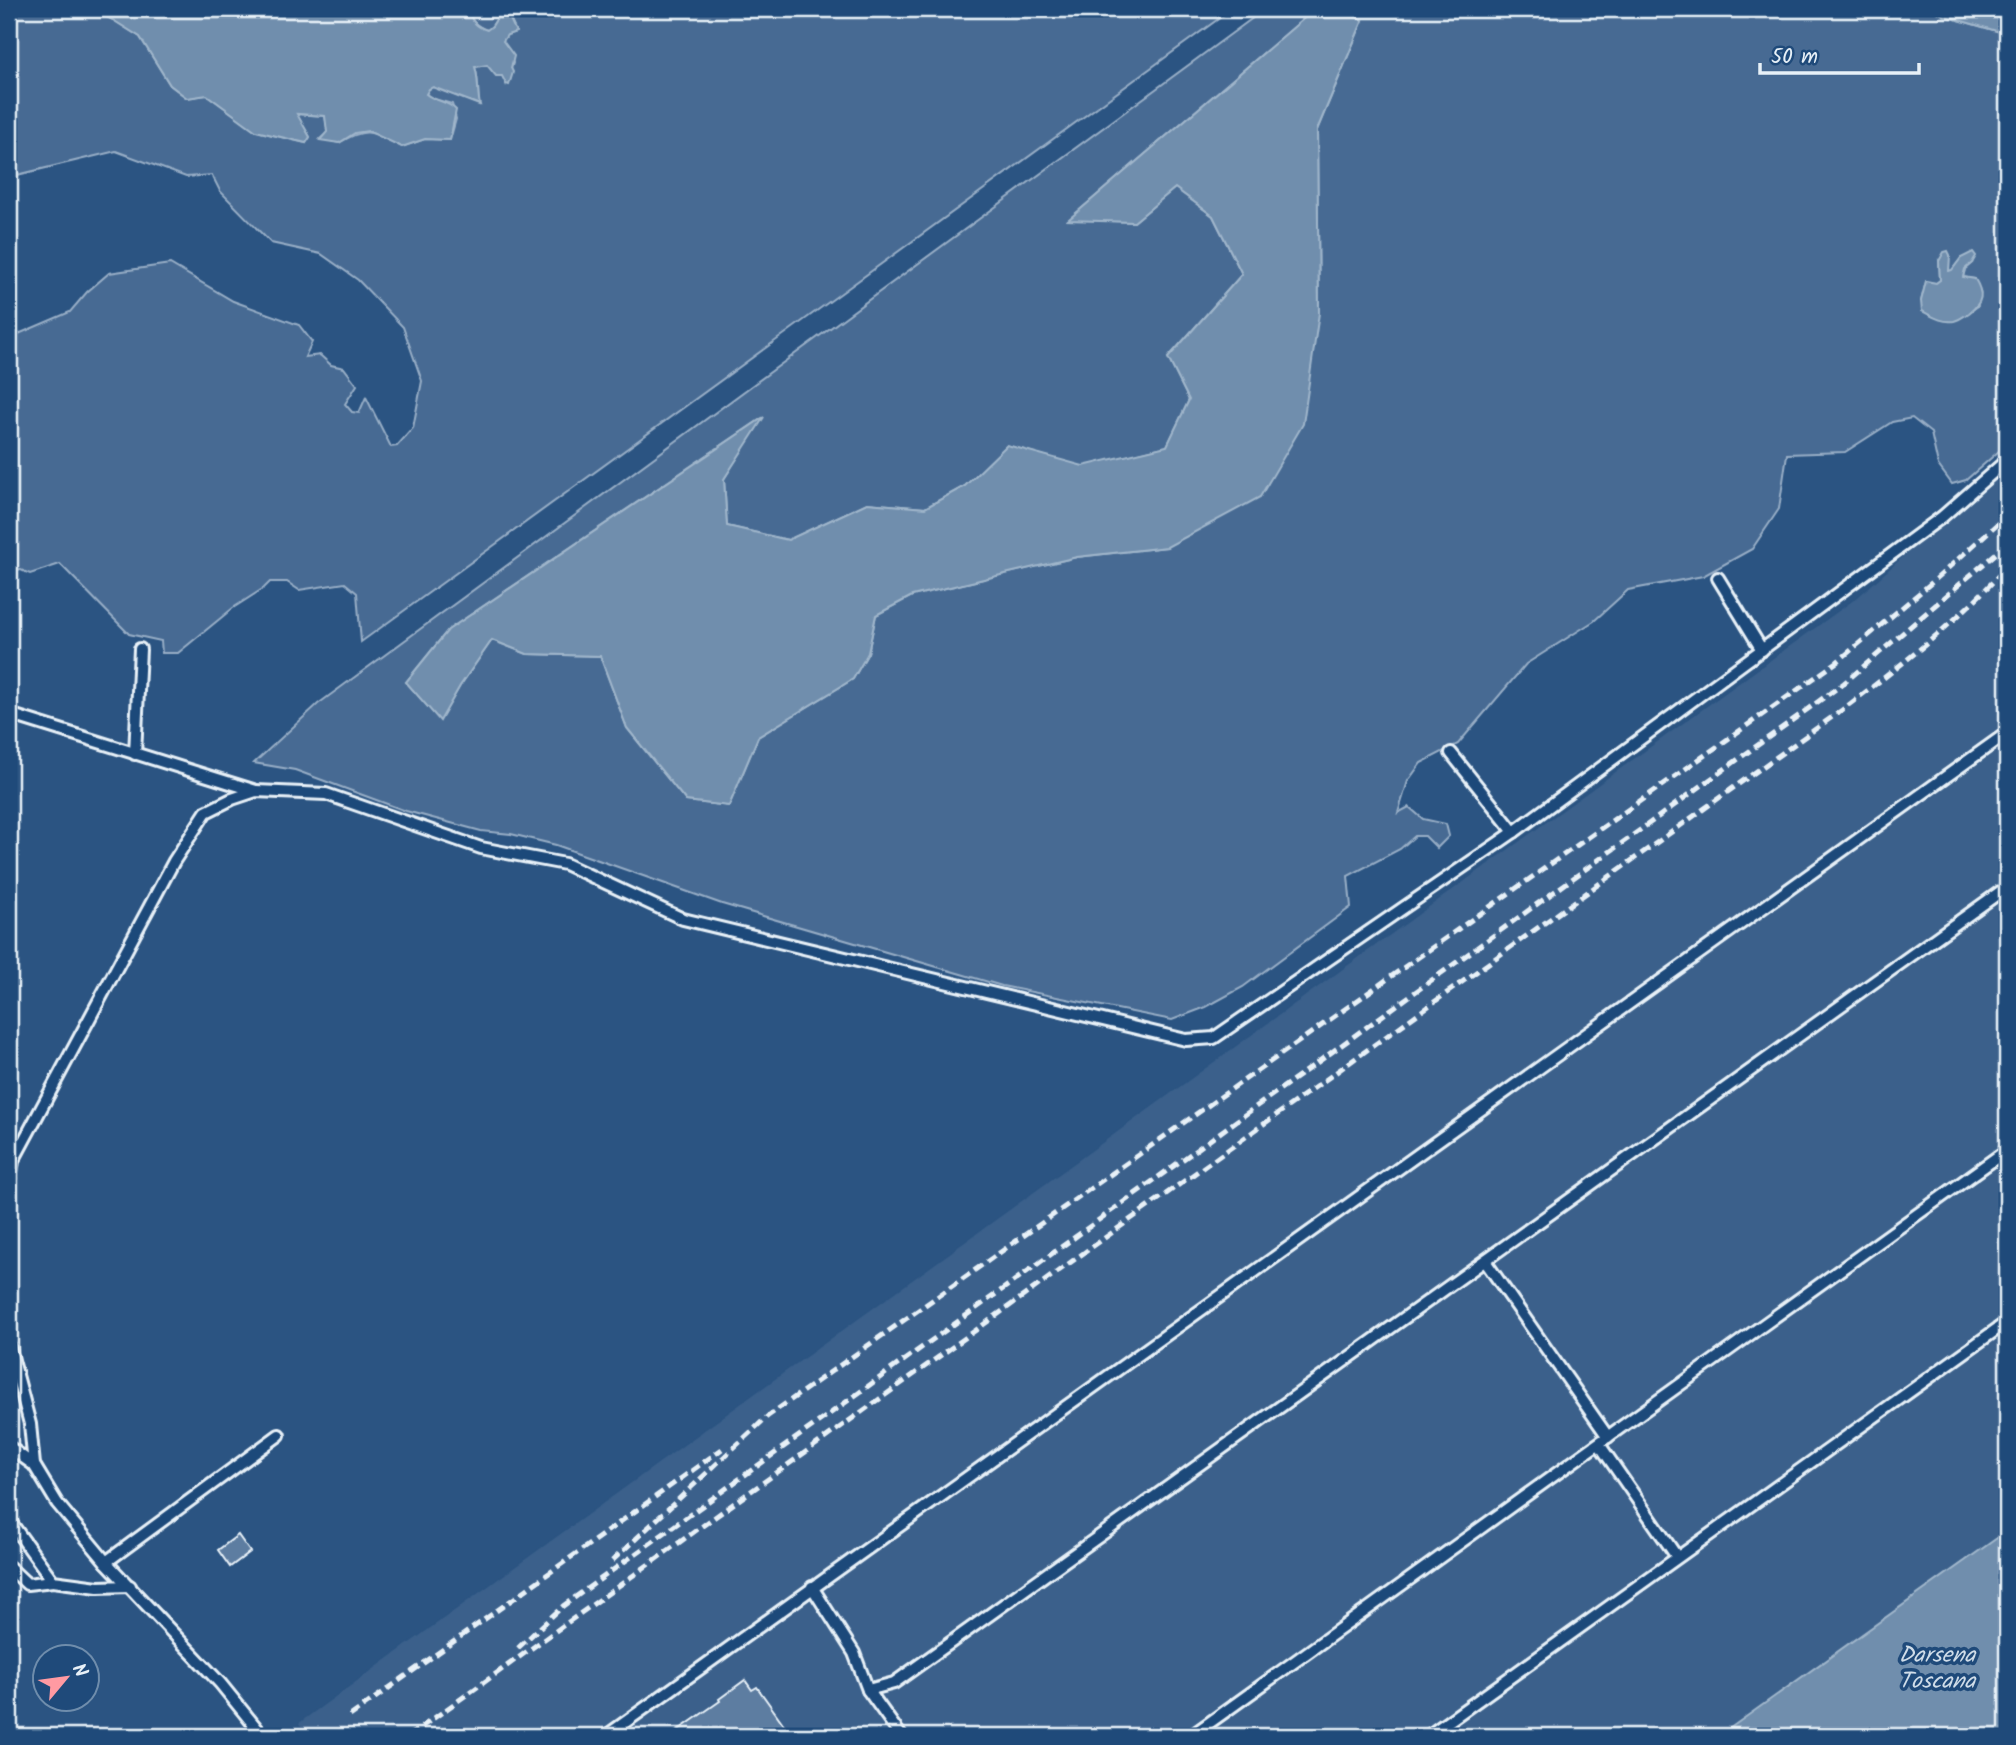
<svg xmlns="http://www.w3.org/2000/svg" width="2016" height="1745" viewBox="0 0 2016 1745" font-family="Kalam,sans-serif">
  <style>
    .built { fill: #3a608b }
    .green { fill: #476b93; stroke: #98aec6; stroke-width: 2; fill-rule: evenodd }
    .water { fill: #708ead; stroke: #a0b6cb; stroke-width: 2 }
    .building { fill: #5d7da1; stroke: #e8f1f8; stroke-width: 2 }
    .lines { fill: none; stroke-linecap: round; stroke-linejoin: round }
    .lane-casing { stroke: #e8f1f8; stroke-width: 16 }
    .lane { stroke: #1f4a7a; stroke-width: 10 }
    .rail { stroke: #e8f1f8; stroke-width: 5; stroke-dasharray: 10 5; stroke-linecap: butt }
    .labels { text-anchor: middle; stroke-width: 7; stroke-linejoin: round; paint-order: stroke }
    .water-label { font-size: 23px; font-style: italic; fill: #d0dde9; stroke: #1f4a7a }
  </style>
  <rect width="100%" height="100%" fill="#2b5482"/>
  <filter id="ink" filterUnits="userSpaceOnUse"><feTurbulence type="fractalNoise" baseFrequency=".0143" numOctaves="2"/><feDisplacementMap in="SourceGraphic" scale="14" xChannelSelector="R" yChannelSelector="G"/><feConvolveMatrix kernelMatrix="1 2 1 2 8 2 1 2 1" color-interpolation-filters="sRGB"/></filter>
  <g filter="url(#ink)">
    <path class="built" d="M2007,464V1531L1719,1736H308L299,1723L1858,597Z"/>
    <g class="green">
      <path d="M15,9H91L113,20L140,37L170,85L187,98L207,95L257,131L306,143L310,137L296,114L325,116L328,132L320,139L339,143C369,125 373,133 402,147L425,139L450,140L456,119L452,104L431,98L426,94L429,89L432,87L479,105C478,92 479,79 475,67L487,65L503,76L506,84L513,63L503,41L507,35L516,32L509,17L497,18L492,26L488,30C477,27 469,20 470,9H1232L361,642L357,593L345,583L299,590L287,582H270L264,588L233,608L178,653H162L161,641L129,634L60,564L30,574L9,565V338L70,312L87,292L109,273L170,264L233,301L299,325L312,342L305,357L320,355L331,365L344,368L357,385L345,404L352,412L359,413L366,397L391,447L397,446L413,428L422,381L403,327L358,280L321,254L271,243L220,191L212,175L186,177L116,151L17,175L9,162V13Z"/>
      <path d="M1265,9H1315L1069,219L1134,222L1175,188L1213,216L1242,274L1168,358L1189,400L1167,446L1083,467L1007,445L965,486L925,508L867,503L788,540L727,526L724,479L762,418L448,630L406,682L440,720L460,686L492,640L527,654L600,656L627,728L686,801L729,806L758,737L853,679L868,653L876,615L912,596L1077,557L1167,547L1319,313L1317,130L1363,20L1332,9H1932L1945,16L2007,34V444L1966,480L1952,484L1938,465L1931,433L1912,418L1892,422L1845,452L1787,454L1779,509L1752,549L1703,576L1628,590L1594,621L1526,664L1458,744L1421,763L1408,781L1398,813L1409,807L1423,819L1446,824L1449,836L1437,848L1425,836H1415L1400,849L1348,876L1351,907L1243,987L1206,1007L1172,1020L1002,986L722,904L556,845L511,834L481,831L406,811L295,770L254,763L318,704ZM1961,258L1972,263L1965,269L1963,277L1975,279L1978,306L1960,318L1952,321L1921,301L1926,282L1936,283L1940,280L1939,261L1948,272L1952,270Z"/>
    </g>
    <g class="water">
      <path d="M91,9H470C469,20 477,27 487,30L492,26L497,18L505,14L509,17L516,32L507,35L503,41L514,56L511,68L513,72L509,85L506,84L502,76H496L487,65L475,67C479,79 477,92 480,105L433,87L429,89L426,94C436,102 448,101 456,110L450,140L425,139L402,147L368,131L355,133L339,143L320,140L327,132L325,116L297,114L310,137L306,143L256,131L207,95L187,98L170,85L140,37L113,20Z"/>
      <path d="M1315,9H1332L1363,20L1317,130L1319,313L1303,424L1260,497L1167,547L1077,557L912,596L876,615L868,653L853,679L758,737L729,806L686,801L627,728L600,656L527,654L492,640L460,686L440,721L406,682L448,630L764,417L724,479L727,526L788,540L867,503L925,508L965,486L1007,445L1083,466L1167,446L1189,400L1168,358L1242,274L1213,216L1175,188L1134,222L1068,220Z"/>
      <path d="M1932,9H2007V34L1945,16Z"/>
      <path d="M1948,251L1950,255L1949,271L1952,270L1961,258L1973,252L1976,256L1972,263L1965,269L1963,277L1975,279C1984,294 1983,302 1969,313C1964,316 1959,320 1954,321C1942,323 1932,316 1922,311L1921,301L1926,281L1936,283L1940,280L1939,261L1944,252Z"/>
      <path d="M2007,1531V1736H1719Z"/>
    </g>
    <g class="building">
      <path d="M238,1535L250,1552L230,1567L218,1550Z"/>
      <path d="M745,1680L752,1690L757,1687L792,1736H670L720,1701L719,1699Z"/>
    </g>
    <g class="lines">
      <defs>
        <g id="lane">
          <path d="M1718,578L1762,650"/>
          <path d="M9,714L256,791"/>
          <path d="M1451,753L1514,832"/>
          <path d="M135,754L140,649"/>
          <path d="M9,1183L13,1161L174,861L206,812L232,799L256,791L326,794L481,848L565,864L683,919L1186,1040L1214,1038L1514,832L1942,517L2007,460"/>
          <path d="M1485,1261L1608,1437"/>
          <path d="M9,1345L30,1424L34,1465L57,1503L106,1562L220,1683L263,1736"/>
          <path d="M1599,1444L1677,1557"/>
          <path d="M9,1447L34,1465"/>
          <path d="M9,1520L53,1581L98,1587L130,1586"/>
          <path d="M106,1562L279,1435"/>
          <path d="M9,1567L27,1584L53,1581"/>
          <path d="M812,1587L854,1653L868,1690L901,1736"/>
          <path d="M868,1690L894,1683L2007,887"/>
          <path d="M606,1736L2007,733"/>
          <path d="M1191,1736L2007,1150"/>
          <path d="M1428,1736L2007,1322"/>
        </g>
      </defs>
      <use href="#lane" class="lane-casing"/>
      <use href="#lane" class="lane"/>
      <g class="rail">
        <path d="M612,1561L768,1416L1837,662L1936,579L2007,515"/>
        <path d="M518,1648L563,1606L1844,683L2007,544"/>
        <path d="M350,1716L722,1449"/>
        <path d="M409,1736L1842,710C1901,665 1958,622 2007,566"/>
      </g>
    </g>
  </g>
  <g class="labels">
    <g class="water-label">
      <text x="1937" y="1662">Darsena<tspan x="1937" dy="26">Toscana</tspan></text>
    </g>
  </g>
  <rect width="2016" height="1745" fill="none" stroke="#1f4a7a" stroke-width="35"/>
  <rect x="18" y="18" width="1981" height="1710" fill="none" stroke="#e8f1f8" stroke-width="2.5" filter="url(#ink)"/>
  <g transform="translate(66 1678) rotate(61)"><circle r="33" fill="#1f4a7a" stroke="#6f8dac" stroke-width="2"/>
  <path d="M0-5L12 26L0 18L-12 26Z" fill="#ff9aa2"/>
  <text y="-10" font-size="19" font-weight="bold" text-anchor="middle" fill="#e8f1f8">N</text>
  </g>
  <path d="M1760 63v10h159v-10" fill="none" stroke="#e8f1f8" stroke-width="3.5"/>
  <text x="1771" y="63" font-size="21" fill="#e8f1f8" stroke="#1f4a7a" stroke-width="5" paint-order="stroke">50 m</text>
</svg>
